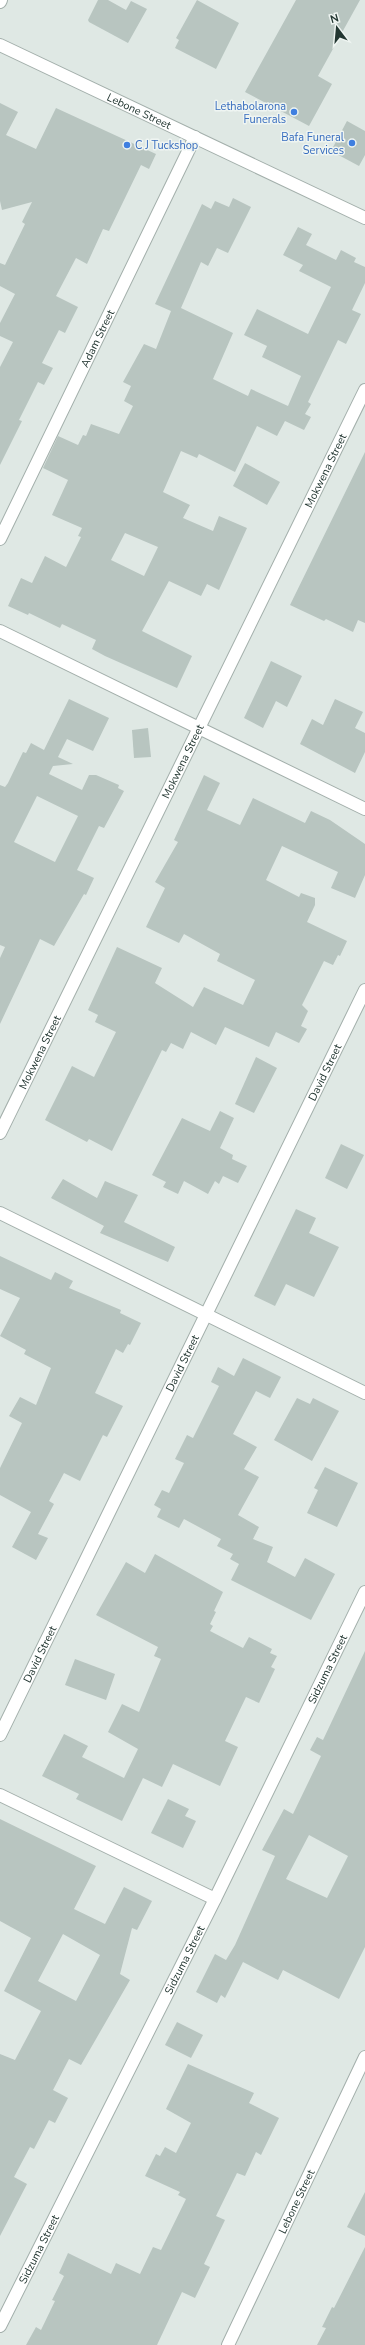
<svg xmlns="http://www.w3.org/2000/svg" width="365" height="2345" viewBox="0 0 365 2345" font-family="'Nunito Sans',sans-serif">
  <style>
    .building { fill: #b8c5c0; fill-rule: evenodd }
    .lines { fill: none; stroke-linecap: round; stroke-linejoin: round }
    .minor-casing { stroke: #a3afab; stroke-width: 14 }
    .minor { stroke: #fff; stroke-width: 12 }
    .shop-dot { fill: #3f7fe0; stroke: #eff5f2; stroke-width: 1.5 }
    .labels { text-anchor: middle; stroke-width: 3; stroke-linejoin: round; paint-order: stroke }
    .shop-label { font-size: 11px; fill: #366cbe; stroke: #eff5f2; text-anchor: end }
    .street-label { font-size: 11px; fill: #223631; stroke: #eff5f2 }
  </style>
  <rect width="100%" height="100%" fill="#dfe8e4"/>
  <g class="building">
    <path d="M98,0H108L126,10L131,1L147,9L128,43L89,22L88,20Z"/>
    <path d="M197,0L239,23L216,69L175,48L179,40L176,38Z"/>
    <path d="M296,0H360L318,76L332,84L309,126L245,92Z"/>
    <path d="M0,103L18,112L6,135L36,149L56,108L156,154L149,169L141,165L109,231L103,229L87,264L76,258L56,296L78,307L65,333L59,330L42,363L53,368L44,385L38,382L19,420L22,421L0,465V367L13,342L0,336V323L15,294L0,286V263L5,265L25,224L22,222L32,202L2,210L0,201Z"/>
    <path d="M347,121L365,131V155L359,166L331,151Z"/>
    <path d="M233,198L251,207L228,253L217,248L208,266L201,262L181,308L233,333L213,379L248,396L251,389L288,406L301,376L262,357L267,346L244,335L257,309L308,334L331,287L299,271L303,265L283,255L298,227L312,234L306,245L336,260L341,250L356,258L354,262L365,267V283L352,310L361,314L346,344L338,340L308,402L311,404L305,414L311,417L304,430L285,421L277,436L257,426L235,472L199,454L197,458L181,451L163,492L190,505L183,518L213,531L219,516L247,528L219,590L207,584L201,596L169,581L142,631L192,656L177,688L105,656L92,649L96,640L62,624L60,628L29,613L28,615L8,606L21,578L32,583L45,556L66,567L81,537L78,536L82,528L52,515L68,480L43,468L58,436L78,445L83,435L86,436L91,424L119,434L133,406L124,401L131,386L123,382L144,344L156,349L171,311L155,304L195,219L202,204L211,209L215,201L229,207ZM125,533L158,547L144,576L111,560Z"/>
    <path d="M365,452V623L358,620L353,632L326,619L324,621L290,605Z"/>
    <path d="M245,463L280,482L267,505L233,486Z"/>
    <path d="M271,661L302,676L287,707L276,701L263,728L244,718Z"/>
    <path d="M69,699L109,718L93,751L67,739L58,757L73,764L53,766L49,774L82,790L89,775H96L119,785L118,788L124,791L104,828L99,826L77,870L94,878L86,895L84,894L54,946L40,939L0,1024V958L5,947L0,945V785L5,787L8,783L23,752L26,753L31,743L44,750ZM37,796L78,816L55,862L14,842Z"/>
    <path d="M335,699L363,712L355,728L365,733V752L355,773L300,744L312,719L323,725Z"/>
    <path d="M148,728L151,757L134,758L132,730Z"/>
    <path d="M204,775L220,783L207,810L240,825L253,798L305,823L311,811L330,820L365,844V875L355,898L331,888L338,872L282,846L266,880L299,897L301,893L315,898V905L307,922L347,941L340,956L338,955L333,965L324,961L302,1005L308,1011L301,1026L307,1029L299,1043L276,1032L269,1047L225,1027L216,1045L191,1032L183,1049L171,1043L166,1052L162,1050L112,1151L89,1139L87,1142L45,1120L72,1066L94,1077L116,1032L95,1022L98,1015L88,1010L117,947L162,968L155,983L193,1007L204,987L243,1005L255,980L217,961L220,954L184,934L179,943L146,927L165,888L155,882L178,842L174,840Z"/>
    <path d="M256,1057L277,1068L254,1113L235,1104Z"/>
    <path d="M220,1111L234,1118L220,1148L233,1155L232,1159L247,1166L238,1183L223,1176L219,1184L215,1181L208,1194L184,1181L178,1194L163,1187L166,1182L152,1175L182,1118L210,1131Z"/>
    <path d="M341,1144L364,1155L347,1189L325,1178Z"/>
    <path d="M63,1179L97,1198L105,1181L138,1195L124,1222L175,1247L168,1262L100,1233L104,1226L51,1198Z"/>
    <path d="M296,1209L316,1218L309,1233L339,1247L314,1297L286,1284L275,1306L254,1296Z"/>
    <path d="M0,1256L51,1280L55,1272L73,1281L69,1288L121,1310L120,1313L141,1323L130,1345L128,1344L123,1353L116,1349L95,1393L123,1406L107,1437L103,1435L80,1481L64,1473L49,1501L54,1504L38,1534L48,1538L36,1560L12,1547L31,1512L0,1495V1468L22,1423L9,1416L20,1397L36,1405L51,1368L24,1354L26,1350L0,1336L20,1298L0,1289Z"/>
    <path d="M243,1358L281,1377L270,1398L256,1391L233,1434L257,1447L244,1469L259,1477L238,1515L259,1527L253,1539L273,1547L267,1562L295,1577L305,1558L335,1574L311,1620L231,1580L239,1564L230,1559L233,1554L217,1546L221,1539L184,1519L179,1528L157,1517L161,1509L154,1505L162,1490L169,1493L184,1463L175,1459L187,1435L193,1438L219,1386L211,1382L218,1367L234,1376Z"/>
    <path d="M297,1398L310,1404L313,1398L339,1411L312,1461L274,1440Z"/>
    <path d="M325,1467L358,1483L337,1527L307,1513L318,1490L314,1488Z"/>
    <path d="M155,1554L223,1592L214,1611L216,1612L210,1624L213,1626L210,1631L243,1648L249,1637L272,1649L270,1653L277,1656L271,1667L275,1669L259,1703L246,1697L225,1741L238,1747L220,1786L173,1764L162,1787L143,1778L122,1821L76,1799L79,1794L42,1776L64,1734L88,1746L82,1757L124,1778L138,1749L108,1732L122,1704L139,1712L161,1659L154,1656L158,1647L96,1615L126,1562L145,1573Z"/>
    <path d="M365,1651V1947L339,1999L283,1970L278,1980L243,1962L225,1998L221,1995L217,2003L196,1992L215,1954L226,1960L235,1945L275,1856L262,1850L284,1809L293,1814L321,1756L310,1750L317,1737L323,1740ZM309,1835L348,1856L327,1898L286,1879Z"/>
    <path d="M75,1659L115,1674L106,1700L65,1685Z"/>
    <path d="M168,1799L189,1809L185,1816L196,1821L183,1848L151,1833Z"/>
    <path d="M0,1819L96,1866L74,1909L105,1924L124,1887L152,1901L137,1930L132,1928L120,1974L130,1980L81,2065L69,2059L53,2090L68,2098L55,2123L49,2120L34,2149L30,2147L14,2177L27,2184L0,2236V2054L15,2060L41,2011L4,1991L31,1938L0,1921ZM63,1934L100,1955L76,2001L38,1981Z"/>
    <path d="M177,2022L203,2035L191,2058L165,2045Z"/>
    <path d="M188,2064L254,2093L249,2103L279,2118L261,2155L256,2152L245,2176L237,2173L216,2216L225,2220L204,2264L210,2267L195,2298L182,2292L157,2345H26L36,2327L41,2330L55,2301L52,2300L64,2276L59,2273L68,2253L111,2274L116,2263L140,2274L153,2247L161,2250L186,2199L178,2195L180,2192L145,2176L156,2154L160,2156L165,2147L176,2153L191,2123L166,2109Z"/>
    <path d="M365,2192V2236L347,2227Z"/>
    <path d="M365,2247V2345H317L326,2328L322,2327L332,2307L334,2308Z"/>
  </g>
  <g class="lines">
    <defs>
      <g id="minor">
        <path d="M0,2L1,0"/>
        <path id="s1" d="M0,45L365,218"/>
        <path id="s2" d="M0,539L195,137"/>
        <path d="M0,631L365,809"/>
        <path id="s3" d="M0,1133L365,390"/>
        <path d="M0,1213L365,1393"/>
        <path id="s4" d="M0,1735L365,990"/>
        <path d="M0,1795L215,1899"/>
        <path id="s5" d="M0,2326L215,1899L365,1592"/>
        <path id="s6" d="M228,2345L365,2057"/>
      </g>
    </defs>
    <use href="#minor" class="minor-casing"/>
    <use href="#minor" class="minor"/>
  </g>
  <g class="shop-dot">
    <circle cx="294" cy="112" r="4"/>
    <circle cx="352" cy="143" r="4"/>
    <circle cx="127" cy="145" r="4"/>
  </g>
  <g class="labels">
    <g class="shop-label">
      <text x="286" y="110">Lethabolarona<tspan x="286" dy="13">Funerals</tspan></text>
      <text x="344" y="141">Bafa Funeral<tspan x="344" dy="13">Services</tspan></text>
      <text x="135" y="149" text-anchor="start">C J Tuckshop</text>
    </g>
    <g class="street-label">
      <text dy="4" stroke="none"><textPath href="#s1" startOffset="154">Lebone Street</textPath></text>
      <text dy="4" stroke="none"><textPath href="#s2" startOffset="223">Adam Street</textPath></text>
      <text dy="4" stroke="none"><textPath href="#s3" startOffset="738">Mokwena Street</textPath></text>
      <text dy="4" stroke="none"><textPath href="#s3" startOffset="414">Mokwena Street</textPath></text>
      <text dy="4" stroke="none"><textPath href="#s3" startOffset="90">Mokwena Street</textPath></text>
      <text dy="4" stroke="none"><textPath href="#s4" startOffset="738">David Street</textPath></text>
      <text dy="4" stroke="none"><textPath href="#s4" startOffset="414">David Street</textPath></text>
      <text dy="4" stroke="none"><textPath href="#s4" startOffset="90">David Street</textPath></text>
      <text dy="4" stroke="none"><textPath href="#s5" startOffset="734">Sidzuma Street</textPath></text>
      <text dy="4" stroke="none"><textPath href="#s5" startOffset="410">Sidzuma Street</textPath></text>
      <text dy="4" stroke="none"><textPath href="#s6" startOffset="159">Lebone Street</textPath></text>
      <text dy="4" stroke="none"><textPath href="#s5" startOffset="86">Sidzuma Street</textPath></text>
    </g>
  </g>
  <g transform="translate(337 28) rotate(344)" stroke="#eff5f2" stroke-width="3" paint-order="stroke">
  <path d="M0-3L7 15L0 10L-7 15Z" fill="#223631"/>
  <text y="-6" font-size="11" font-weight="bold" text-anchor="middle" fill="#223631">N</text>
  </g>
</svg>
